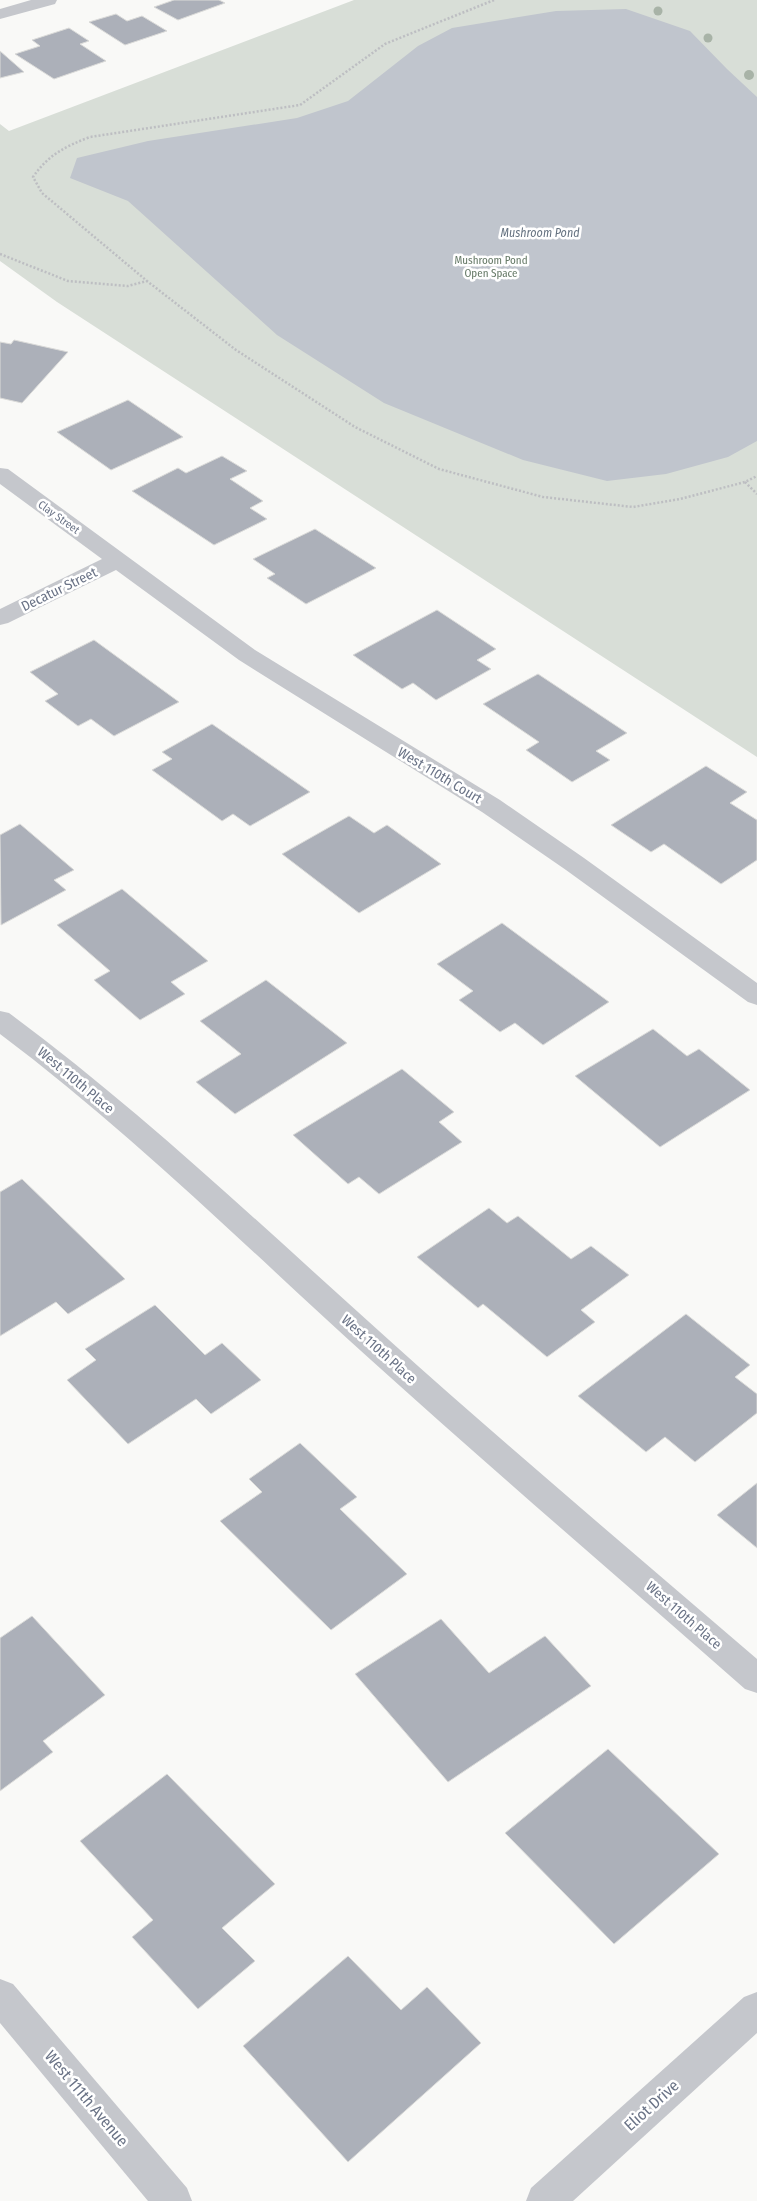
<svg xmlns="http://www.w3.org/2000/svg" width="757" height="2201" viewBox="0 0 757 2201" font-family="'Fira Sans Condensed',sans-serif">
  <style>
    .green { fill: #d8ded7 }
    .water { fill: #c0c5cd }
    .building { fill: #acb0b9; stroke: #dbdbd9 }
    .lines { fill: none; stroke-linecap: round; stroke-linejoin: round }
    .path { stroke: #bdbec2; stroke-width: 2.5; stroke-dasharray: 2 2; stroke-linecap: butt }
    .minor { fill: #c5c7cc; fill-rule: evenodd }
    .tree { fill: #a8b3a7 }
    .labels { text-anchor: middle; stroke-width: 5; stroke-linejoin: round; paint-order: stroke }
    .far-park-label { font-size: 11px; fill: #657966; stroke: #fff }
    .far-street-label { font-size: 11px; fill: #6a7386; stroke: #fff }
    .far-water-label { font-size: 12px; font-style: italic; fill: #667381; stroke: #fff }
    .street-label { font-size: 14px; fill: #6a7386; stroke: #fff }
    .near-street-label { font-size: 16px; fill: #6a7386; stroke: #fff }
  </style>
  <rect width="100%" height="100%" fill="#f9f9f7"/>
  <path class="green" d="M354,0H757V757L57,302L0,261V124L9,131Z"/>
  <path class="water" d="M626,9L690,31L727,69L757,97V441L728,457L666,474L607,481L523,460L384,403L277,335L128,201L70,178L77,158L148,141L297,118L348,101L418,46L452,28L556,11Z"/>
  <g class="building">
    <path d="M174,0H219L225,3L178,20L154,7Z"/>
    <path d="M116,14L127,21L142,16L167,31L125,45L89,22Z"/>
    <path d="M69,28L89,41L80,44L106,61L54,79L15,54L40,46L32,40Z"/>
    <path d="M0,51L24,72L0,78Z"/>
    <path d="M14,340L68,352L22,403L0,398V342L11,344Z"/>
    <path d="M128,400L183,437L111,470L57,432Z"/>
    <path d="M222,456L247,471L230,479L263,501L250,508L267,519L214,545L132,491L178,468L186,473Z"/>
    <path d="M315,529L376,568L306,604L267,578L275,574L253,559Z"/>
    <path d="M437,610L496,649L477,660L491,669L436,700L413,683L402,689L353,655Z"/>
    <path d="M94,640L179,702L114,736L91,719L78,726L45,701L58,694L30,672Z"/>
    <path d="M538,674L627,733L596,751L610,760L572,782L526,750L539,742L483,704Z"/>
    <path d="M212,724L310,792L250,826L233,814L222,821L152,770L172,759L162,752Z"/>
    <path d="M706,766L747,792L730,803L757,820V860L721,884L664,844L651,852L611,825Z"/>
    <path d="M349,816L374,833L387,825L441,864L359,913L282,854Z"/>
    <path d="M20,824L74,870L54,880L66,890L1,925L0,835Z"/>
    <path d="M122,889L208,961L171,982L185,994L140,1020L94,980L110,971L57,925Z"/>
    <path d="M502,923L609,1002L543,1045L515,1023L500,1032L459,1000L473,991L437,964Z"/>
    <path d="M266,980L347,1043L235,1114L196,1082L241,1054L200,1021Z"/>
    <path d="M653,1029L687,1056L699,1049L750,1090L660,1147L575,1076Z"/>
    <path d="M402,1069L454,1112L439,1122L462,1142L379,1194L359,1177L348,1184L293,1135Z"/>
    <path d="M22,1179L125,1279L68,1314L56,1302L0,1336V1192Z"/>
    <path d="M489,1208L507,1223L518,1216L571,1259L591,1246L629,1275L581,1310L595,1322L547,1357L483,1304L478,1308L417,1257Z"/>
    <path d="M155,1305L205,1355L222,1343L261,1380L211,1414L196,1399L128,1444L67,1380L96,1360L85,1349Z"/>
    <path d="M686,1314L750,1365L735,1377L757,1394V1413L695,1462L665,1437L646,1452L578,1396Z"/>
    <path d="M300,1443L357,1497L340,1509L407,1574L331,1630L220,1521L262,1492L249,1479Z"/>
    <path d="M757,1483V1548L717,1515Z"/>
    <path d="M32,1616L105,1695L43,1741L53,1752L0,1791V1638Z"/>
    <path d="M441,1619L489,1673L545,1636L591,1686L448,1782L355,1674Z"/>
    <path d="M608,1749L719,1854L614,1944L505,1833Z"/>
    <path d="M167,1774L275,1884L222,1928L255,1961L198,2009L132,1937L153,1920L80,1841Z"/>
    <path d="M348,1956L401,2010L427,1987L481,2043L348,2162L243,2046Z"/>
  </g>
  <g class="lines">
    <g class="path">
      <path d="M494,0L385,44L300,105L90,137C66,146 48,155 33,177L42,193L147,281L236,350L355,427L439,469L543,497L633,507L680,499L745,482L757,476"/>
      <path d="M0,254L68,281L128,286L147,281"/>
      <path d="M745,482L757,494"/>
    </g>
    <g class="minor">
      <path d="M31,0H57L55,4L0,19V9Z"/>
      <path d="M0,468L8,469L255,650L500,800L584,858L757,983V1005L748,1002L566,870L482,812L239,660L116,570L8,623L0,625V609L102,559L0,484Z"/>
      <path d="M0,1011L9,1013C144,1113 265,1229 389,1340C510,1449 634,1553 757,1659V1693L745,1689C620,1579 494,1471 371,1360C249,1250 131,1132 0,1034Z"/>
      <path d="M0,1979L13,1984L187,2188L192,2201H148L0,2023Z"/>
      <path d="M757,1992V2033L573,2201H526L531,2188L744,1997Z"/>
    </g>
  </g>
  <g class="tree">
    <circle cx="658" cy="11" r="4.5"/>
    <circle cx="708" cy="38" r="4.5"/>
    <circle cx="749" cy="75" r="5"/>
  </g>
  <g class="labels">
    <g class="far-park-label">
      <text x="491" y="264">Mushroom Pond<tspan x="491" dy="13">Open Space</tspan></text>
    </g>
    <g class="far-street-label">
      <text transform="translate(59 517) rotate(36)" y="4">Clay Street</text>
    </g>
    <g class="far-water-label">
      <text x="540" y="237">Mushroom Pond</text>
    </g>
    <g class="street-label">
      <text transform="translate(59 589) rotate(-26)" y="5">Decatur Street</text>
      <text transform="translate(440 775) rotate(31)" y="5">West 110th Court</text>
      <text transform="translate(76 1080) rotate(40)" y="5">West 110th Place</text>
      <text transform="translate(379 1349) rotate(42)" y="5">West 110th Place</text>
      <text transform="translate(684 1615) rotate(41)" y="5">West 110th Place</text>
    </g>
    <g class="near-street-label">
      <text transform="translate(87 2098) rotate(50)" y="6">West 111th Avenue</text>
      <text transform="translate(651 2105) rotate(-42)" y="6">Eliot Drive</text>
    </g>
  </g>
</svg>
